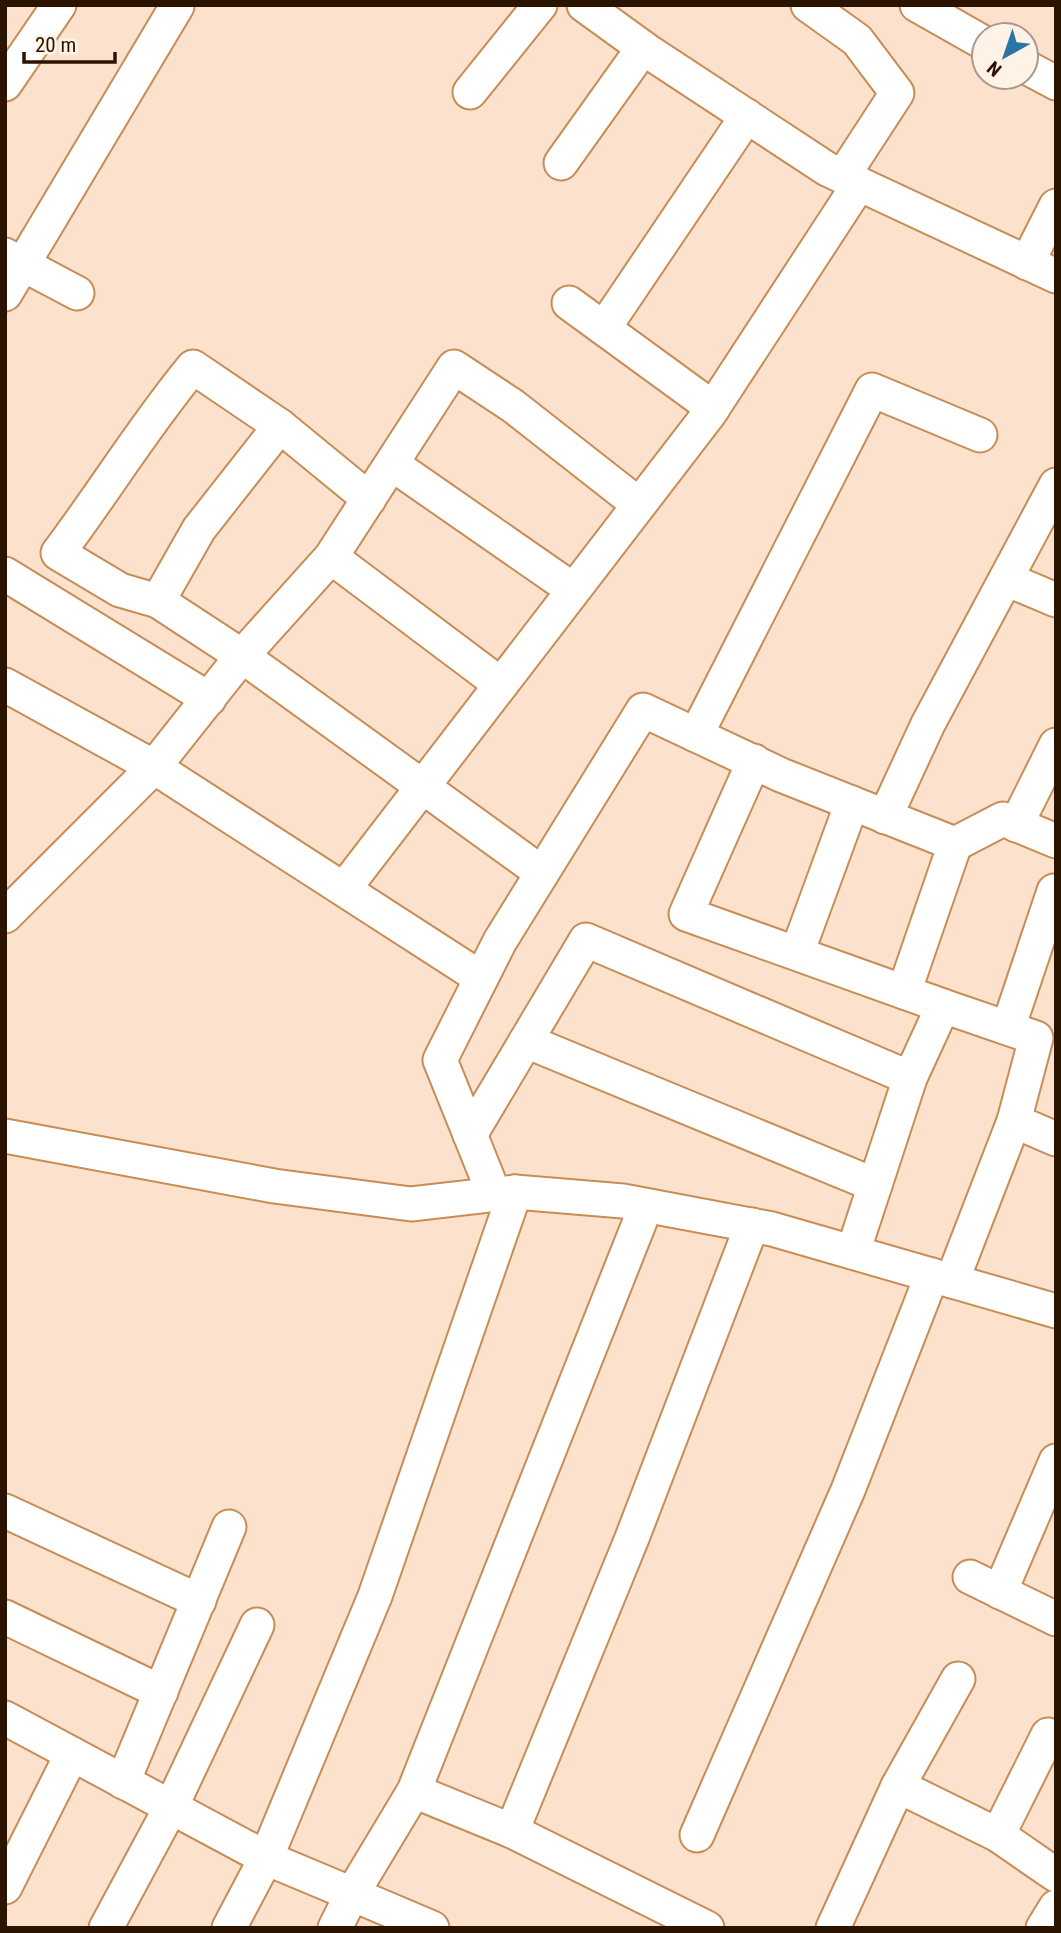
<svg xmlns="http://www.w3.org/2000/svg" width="1061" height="1933" viewBox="0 0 1061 1933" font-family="'Roboto Condensed',sans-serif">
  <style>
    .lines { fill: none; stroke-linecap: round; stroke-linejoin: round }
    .minor-casing { stroke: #c88c55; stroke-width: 37 }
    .minor { stroke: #fff; stroke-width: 33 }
  </style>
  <rect width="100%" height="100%" fill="#fce2cc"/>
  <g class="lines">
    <defs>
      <g id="minor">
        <path d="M584,5L649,52L827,169L1056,276"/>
        <path d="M808,5L857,40L897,93L843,176"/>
        <path d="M917,5L984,43"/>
        <path d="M1026,67L1056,83"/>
        <path d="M5,84L59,5"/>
        <path d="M470,92L540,5"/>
        <path d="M561,163L643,48"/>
        <path d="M5,255L77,293"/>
        <path d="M1027,263L1056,206"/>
        <path d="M5,294L177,6"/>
        <path d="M569,303L713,408"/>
        <path d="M604,328L747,116"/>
        <path d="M280,426L199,529L158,601L242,656L542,873"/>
        <path d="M392,464L572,589"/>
        <path d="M331,557L500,684"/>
        <path d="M5,574L209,699"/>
        <path d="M1006,579L1056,600"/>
        <path d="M158,601L120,590L58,553C104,492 144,426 193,367L280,426L369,499"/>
        <path d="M5,685L154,767L5,916"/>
        <path d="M696,735L872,390L980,435"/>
        <path d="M754,761L686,914L943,1006"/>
        <path d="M885,817L928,724L1056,485"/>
        <path d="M1016,825L1056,745"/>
        <path d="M344,889L709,414L859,184"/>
        <path d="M797,953L852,803"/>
        <path d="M481,978L154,767L242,656L331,557L454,367L513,406L638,504"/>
        <path d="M904,992L955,844"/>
        <path d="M1008,1028L1054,891"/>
        <path d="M526,1041L875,1185L910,1078L943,1006L1036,1038L1014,1121L1056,1139"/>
        <path d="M470,1135L586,940L910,1078"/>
        <path d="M5,1136L274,1186L411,1204L515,1192L623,1201L772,1229L1056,1311"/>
        <path d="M494,1194L440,1060L500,941L643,710L781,775L955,844L1003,819L1056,841"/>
        <path d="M853,1252L875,1185"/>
        <path d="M952,1281L1014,1121"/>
        <path d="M5,1511L199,1601"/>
        <path d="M970,1577L1056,1619"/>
        <path d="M1000,1592L1056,1461"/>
        <path d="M5,1617L161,1692"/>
        <path d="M5,1718L266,1858L352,1894L414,1791L646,1206"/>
        <path d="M123,1782L229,1527"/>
        <path d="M898,1786L958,1679"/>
        <path d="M414,1791L512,1831L707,1928"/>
        <path d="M512,1831L632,1538L752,1225"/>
        <path d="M697,1835L848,1490L932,1275"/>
        <path d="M998,1835L1048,1735"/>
        <path d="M5,1887L72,1754"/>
        <path d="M106,1928L171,1807L257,1625"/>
        <path d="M229,1928L266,1858L375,1596L515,1192"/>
        <path d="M335,1928L352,1894L432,1928"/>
        <path d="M833,1928L898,1786L998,1835L1056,1875"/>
        <path d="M1043,1928L1056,1907"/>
      </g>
    </defs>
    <use href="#minor" class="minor-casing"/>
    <use href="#minor" class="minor"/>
  </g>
  <rect width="1061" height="1933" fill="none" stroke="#2a1400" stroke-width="14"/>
  <g transform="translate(1005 56) rotate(220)"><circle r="33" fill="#fff2e7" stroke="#aa998b" stroke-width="2"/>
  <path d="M0-5L12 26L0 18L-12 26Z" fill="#2a76a9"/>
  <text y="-10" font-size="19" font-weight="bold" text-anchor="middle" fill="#2a1400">N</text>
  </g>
  <path d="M24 52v10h91v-10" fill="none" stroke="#2a1400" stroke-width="3.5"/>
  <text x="35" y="52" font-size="21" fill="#2a1400" stroke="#fff2e7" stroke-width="5" paint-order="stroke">20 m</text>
</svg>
